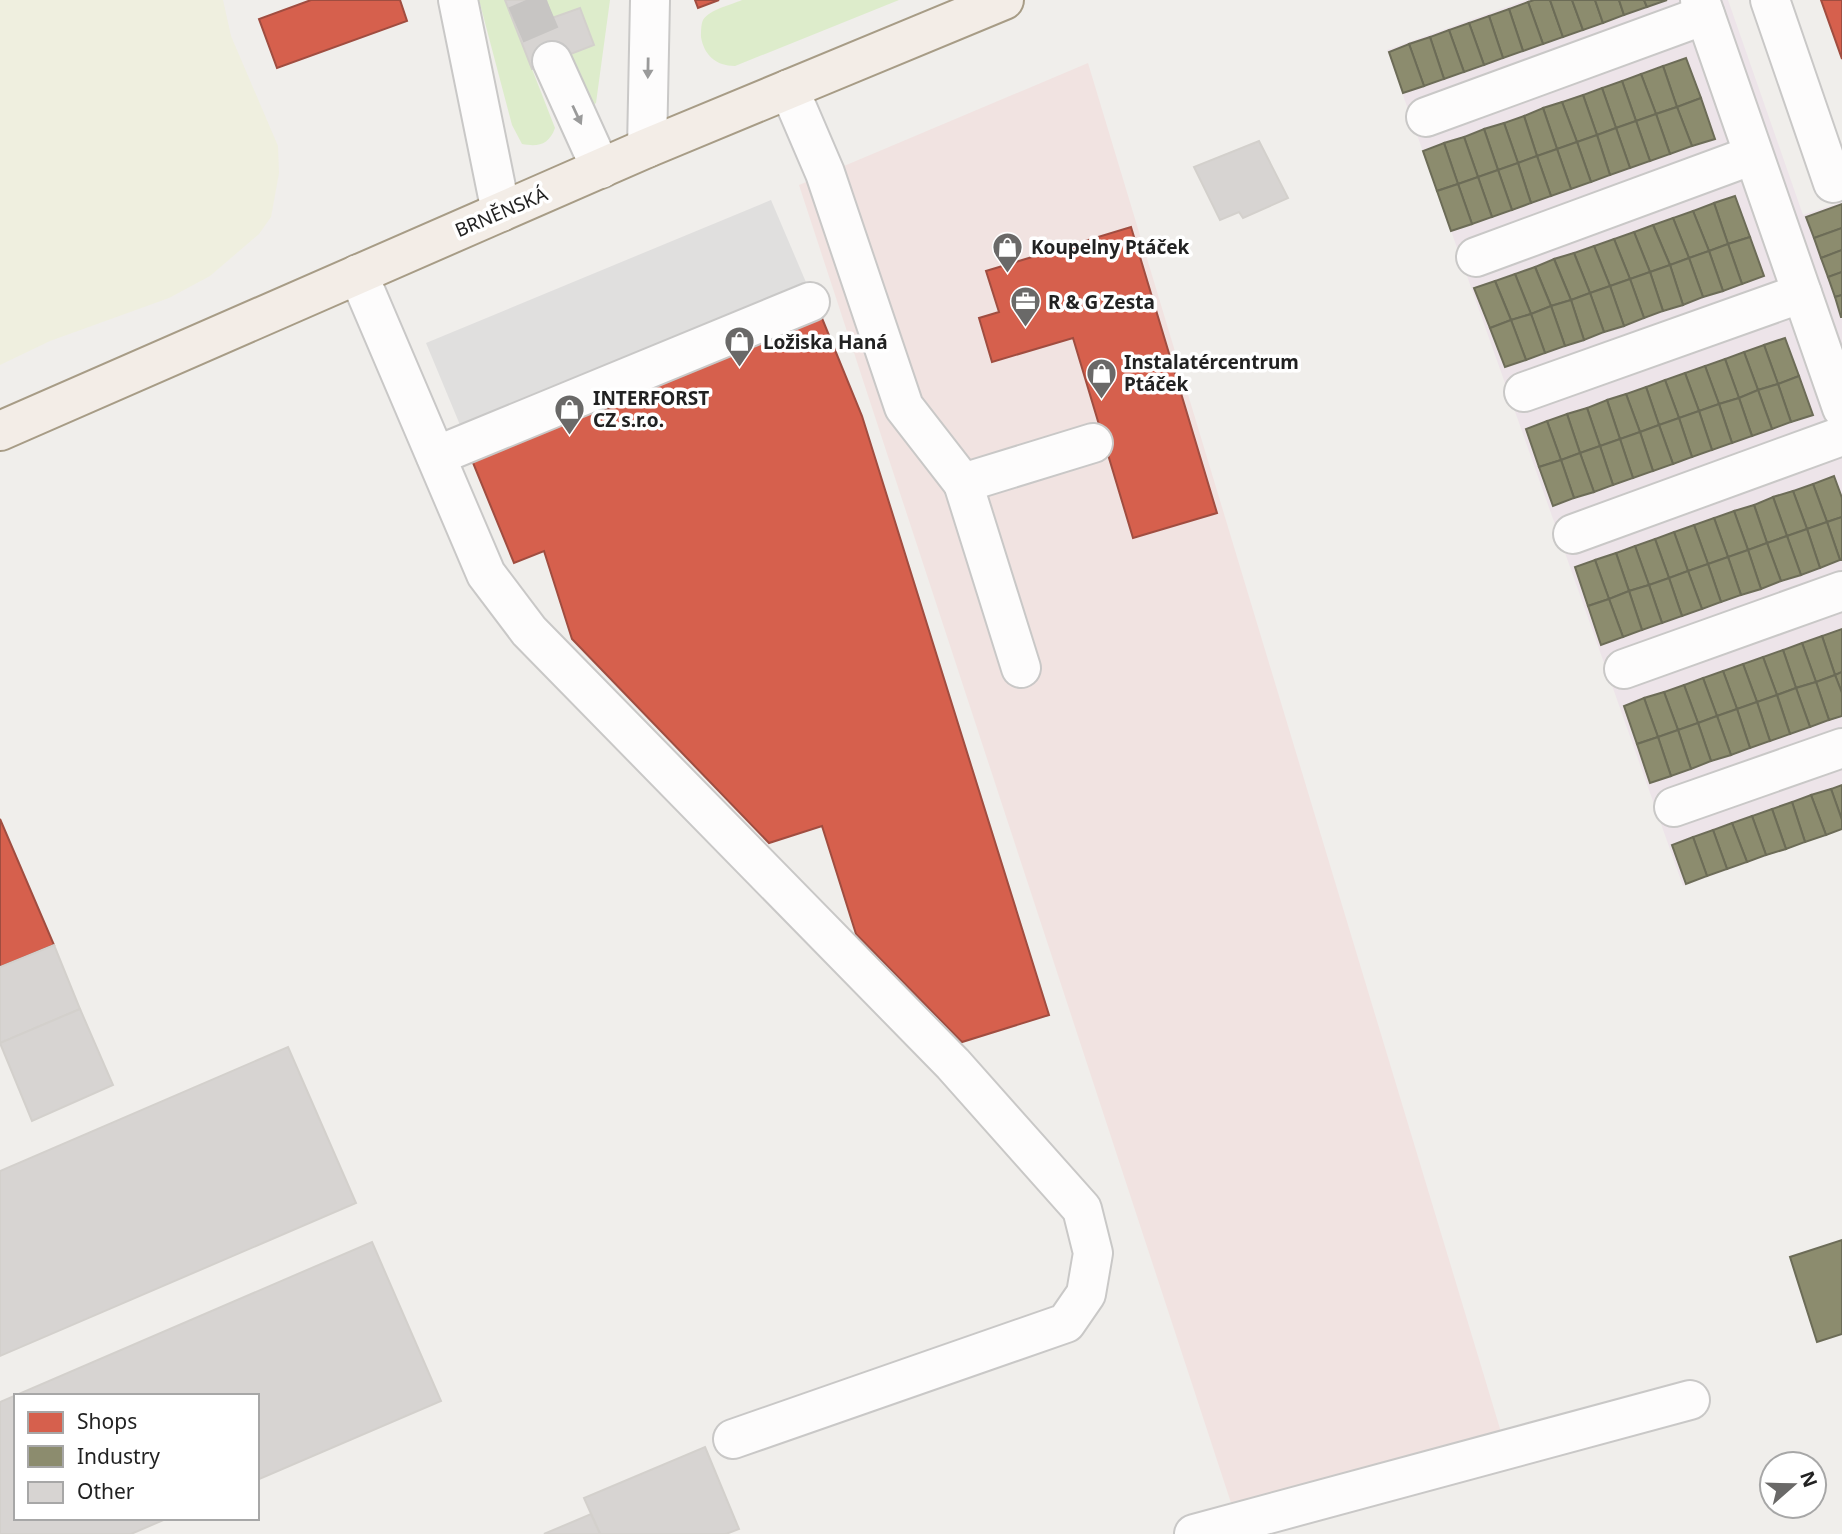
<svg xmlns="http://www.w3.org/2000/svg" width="1842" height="1534" viewBox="0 0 1842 1534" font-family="'Noto Sans',sans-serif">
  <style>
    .commercial { fill: #f1e3e1 }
    .industrial { fill: #ede4e9 }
    .farmland { fill: #efefdf }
    .grass { fill: #ddeccb }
    .parking { fill: #e0dfde }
    .shops { fill: #d6604d; stroke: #a04d40; stroke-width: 2 }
    .industry { fill: #8c8c6e; stroke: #6c6c57; stroke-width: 2 }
    .building { fill: #d7d4d2; stroke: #d3d0cc; stroke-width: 2 }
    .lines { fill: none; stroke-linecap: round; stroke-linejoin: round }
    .minor-tunnel { stroke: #c7c5c3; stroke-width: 38; stroke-dasharray: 38 19; stroke-linecap: butt }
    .minor-casing { stroke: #c9c8c7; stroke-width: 42 }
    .major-casing { stroke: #a79c86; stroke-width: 42 }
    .minor { stroke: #fdfcfc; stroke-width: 38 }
    .major { stroke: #f3ede7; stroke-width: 38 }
    .oneway { fill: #9a9a9a }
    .labels { text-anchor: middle; stroke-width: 7; stroke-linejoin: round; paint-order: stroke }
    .street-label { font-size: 19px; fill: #222; stroke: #fff }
    .poi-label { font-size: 19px; font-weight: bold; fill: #222; stroke: #fff; text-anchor: start }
  </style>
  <rect width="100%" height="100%" fill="#f0eeeb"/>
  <path class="commercial" d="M1088,63L1504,1442L1234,1512L799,185Z"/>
  <path class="industrial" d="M1526,0H1728L1803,215L1842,202V829L1683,886L1387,50Z"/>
  <path class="farmland" d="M0,0H223L231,36L278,146L279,173L271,217L259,234L210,276L169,298L50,341L0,365Z"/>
  <g class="grass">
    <path d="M479,0H610L596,103L589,108L565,57L532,69L555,128C549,145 538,147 522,144L512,125Z"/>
    <path d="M742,0H899L735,66C716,66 704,55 701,37C701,32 701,24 703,20C710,9 731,5 742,0Z"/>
  </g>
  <path class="parking" d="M771,200L811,294L465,437L426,343Z"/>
  <g class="shops">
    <path d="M311,0H400L407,21L277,68L259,19Z"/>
    <path d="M695,0H719L698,8Z"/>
    <path d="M1821,0H1842V59Z"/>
    <path d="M1131,227L1217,513L1133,538L1073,338L992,362L979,318L999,312L986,271Z"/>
    <path d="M817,306L862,416L1049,1015L962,1042L856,934L822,826L769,843L572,639L544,551L514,563L469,453L594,400L599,413L636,397L630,385Z"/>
    <path d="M0,819L54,945L0,967Z"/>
  </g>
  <g class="industry">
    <path d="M1534,0H1550L1563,37L1543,44L1528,2Z"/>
    <path d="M1550,0H1572L1583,30L1563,37Z"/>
    <path d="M1572,0H1595L1603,23L1583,30Z"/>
    <path d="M1595,0H1619L1624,15L1603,23Z"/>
    <path d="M1619,0H1644L1647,7L1624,15Z"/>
    <path d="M1644,0H1667L1647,7Z"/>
    <path d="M1528,2L1543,44L1523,51L1509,9Z"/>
    <path d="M1509,9L1523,51L1503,58L1489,16Z"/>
    <path d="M1489,16L1503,58L1484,65L1469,23Z"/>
    <path d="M1469,23L1484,65L1464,72L1449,30Z"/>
    <path d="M1449,30L1464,72L1444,79L1430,37Z"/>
    <path d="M1430,37L1444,79L1424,86L1409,44Z"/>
    <path d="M1409,44L1424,86L1403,93L1389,52Z"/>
    <path d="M1686,58L1701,98L1677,107L1663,66Z"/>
    <path d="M1663,66L1677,107L1656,114L1641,74Z"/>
    <path d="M1641,74L1656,114L1636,121L1622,81Z"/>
    <path d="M1622,81L1636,121L1616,128L1602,88Z"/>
    <path d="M1602,88L1616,128L1597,135L1583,95Z"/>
    <path d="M1583,95L1597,135L1577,142L1562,102Z"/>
    <path d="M1701,98L1715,139L1692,146L1677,107Z"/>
    <path d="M1562,102L1577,142L1557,149L1543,108Z"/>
    <path d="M1677,107L1692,146L1670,154L1656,114Z"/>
    <path d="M1543,108L1557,149L1537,156L1524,116Z"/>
    <path d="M1656,114L1670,154L1650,161L1636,121Z"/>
    <path d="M1524,116L1537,156L1518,163L1504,123Z"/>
    <path d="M1636,121L1650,161L1630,168L1616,128Z"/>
    <path d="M1504,123L1518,163L1498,170L1484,129Z"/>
    <path d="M1616,128L1630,168L1610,175L1597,135Z"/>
    <path d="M1484,129L1498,170L1478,177L1464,137Z"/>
    <path d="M1597,135L1610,175L1591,182L1577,142Z"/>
    <path d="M1464,137L1478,177L1458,184L1444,143Z"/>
    <path d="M1577,142L1591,182L1571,189L1557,149Z"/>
    <path d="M1444,143L1458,184L1437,191L1423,151Z"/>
    <path d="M1557,149L1571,189L1551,196L1537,156Z"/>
    <path d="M1537,156L1551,196L1531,203L1518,163Z"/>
    <path d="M1518,163L1531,203L1512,210L1498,170Z"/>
    <path d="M1498,170L1512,210L1492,217L1478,177Z"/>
    <path d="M1478,177L1492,217L1472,224L1458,184Z"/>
    <path d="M1458,184L1472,224L1451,231L1437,191Z"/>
    <path d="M1735,196L1750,237L1728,244L1714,203Z"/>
    <path d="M1714,203L1728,244L1709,251L1693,211Z"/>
    <path d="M1842,204V228L1814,238L1806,217Z"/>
    <path d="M1693,211L1709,251L1689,258L1673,218Z"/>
    <path d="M1673,218L1689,258L1670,265L1653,225Z"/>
    <path d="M1653,225L1670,265L1650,272L1634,232Z"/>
    <path d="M1842,228V250L1821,258L1814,238Z"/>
    <path d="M1634,232L1650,272L1630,279L1614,239Z"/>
    <path d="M1750,237L1764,276L1742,284L1728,244Z"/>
    <path d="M1614,239L1630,279L1610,286L1594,246Z"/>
    <path d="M1728,244L1742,284L1723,291L1709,251Z"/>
    <path d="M1594,246L1610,286L1590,293L1574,253Z"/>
    <path d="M1842,250V272L1828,277L1821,258Z"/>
    <path d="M1709,251L1723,291L1703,297L1689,258Z"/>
    <path d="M1574,253L1590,293L1571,300L1554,259Z"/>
    <path d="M1689,258L1703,297L1683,305L1670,265Z"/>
    <path d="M1554,259L1571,300L1551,306L1535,267Z"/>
    <path d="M1670,265L1683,305L1663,311L1650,272Z"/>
    <path d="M1535,267L1551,306L1531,314L1515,274Z"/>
    <path d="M1650,272L1663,311L1644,318L1630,279Z"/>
    <path d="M1842,272V295L1835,297L1828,277Z"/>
    <path d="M1515,274L1531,314L1511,320L1495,281Z"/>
    <path d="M1630,279L1644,318L1624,326L1610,286Z"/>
    <path d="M1495,281L1511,320L1490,328L1474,288Z"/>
    <path d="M1610,286L1624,326L1604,332L1590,293Z"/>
    <path d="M1590,293L1604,332L1584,340L1571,300Z"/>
    <path d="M1842,295V317H1841L1835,297Z"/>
    <path d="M1571,300L1584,340L1565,346L1551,306Z"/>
    <path d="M1551,306L1565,346L1545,353L1531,314Z"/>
    <path d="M1531,314L1545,353L1526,360L1511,320Z"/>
    <path d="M1511,320L1526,360L1505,367L1490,328Z"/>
    <path d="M1785,338L1799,376L1778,384L1764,345Z"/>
    <path d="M1764,345L1778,384L1758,390L1744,352Z"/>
    <path d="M1744,352L1758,390L1739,398L1725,359Z"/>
    <path d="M1725,359L1739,398L1719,404L1705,366Z"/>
    <path d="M1705,366L1719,404L1699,411L1685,373Z"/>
    <path d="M1685,373L1699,411L1679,418L1665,380Z"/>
    <path d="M1799,376L1813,415L1791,422L1778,384Z"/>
    <path d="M1665,380L1679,418L1659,425L1646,387Z"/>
    <path d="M1778,384L1791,422L1772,429L1758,390Z"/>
    <path d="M1646,387L1659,425L1640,432L1626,394Z"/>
    <path d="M1758,390L1772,429L1752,436L1739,398Z"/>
    <path d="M1626,394L1640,432L1620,439L1607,400Z"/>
    <path d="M1739,398L1752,436L1732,443L1719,404Z"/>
    <path d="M1607,400L1620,439L1600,446L1587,408Z"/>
    <path d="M1719,404L1732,443L1712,450L1699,411Z"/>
    <path d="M1587,408L1600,446L1580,453L1567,414Z"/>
    <path d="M1699,411L1712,450L1692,457L1679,418Z"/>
    <path d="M1567,414L1580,453L1561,460L1547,421Z"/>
    <path d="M1679,418L1692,457L1673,464L1659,425Z"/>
    <path d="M1547,421L1561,460L1539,467L1526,429Z"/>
    <path d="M1659,425L1673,464L1653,471L1640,432Z"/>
    <path d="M1640,432L1653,471L1633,478L1620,439Z"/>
    <path d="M1620,439L1633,478L1613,485L1600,446Z"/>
    <path d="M1600,446L1613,485L1594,492L1580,453Z"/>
    <path d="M1580,453L1594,492L1574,498L1561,460Z"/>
    <path d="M1561,460L1574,498L1553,506L1539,467Z"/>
    <path d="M1834,476L1842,498V517L1827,522L1813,484Z"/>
    <path d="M1813,484L1827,522L1807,529L1793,491Z"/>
    <path d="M1793,491L1807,529L1787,536L1773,497Z"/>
    <path d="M1773,497L1787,536L1767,543L1754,505Z"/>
    <path d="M1754,505L1767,543L1748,550L1734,511Z"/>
    <path d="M1734,511L1748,550L1728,557L1714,518Z"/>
    <path d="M1842,517V560H1840L1827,522Z"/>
    <path d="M1714,518L1728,557L1708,564L1694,525Z"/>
    <path d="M1827,522L1840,560L1820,568L1807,529Z"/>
    <path d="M1694,525L1708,564L1688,571L1674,532Z"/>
    <path d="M1807,529L1820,568L1801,575L1787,536Z"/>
    <path d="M1674,532L1688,571L1669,578L1655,539Z"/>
    <path d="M1787,536L1801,575L1781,581L1767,543Z"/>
    <path d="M1655,539L1669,578L1649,585L1635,546Z"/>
    <path d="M1767,543L1781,581L1761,589L1748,550Z"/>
    <path d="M1635,546L1649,585L1629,591L1616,553Z"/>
    <path d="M1748,550L1761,589L1741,595L1728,557Z"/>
    <path d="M1616,553L1629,591L1609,599L1595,560Z"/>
    <path d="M1728,557L1741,595L1721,602L1708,564Z"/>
    <path d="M1595,560L1609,599L1588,606L1575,567Z"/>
    <path d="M1708,564L1721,602L1702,609L1688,571Z"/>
    <path d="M1688,571L1702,609L1682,616L1669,578Z"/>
    <path d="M1669,578L1682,616L1662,623L1649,585Z"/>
    <path d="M1649,585L1662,623L1642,630L1629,591Z"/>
    <path d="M1629,591L1642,630L1623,637L1609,599Z"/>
    <path d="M1609,599L1623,637L1601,645L1588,606Z"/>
    <path d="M1842,629V672L1835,675L1822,636Z"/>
    <path d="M1822,636L1835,675L1816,682L1802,643Z"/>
    <path d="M1802,643L1816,682L1796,688L1783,650Z"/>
    <path d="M1783,650L1796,688L1777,695L1763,657Z"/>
    <path d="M1763,657L1777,695L1757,702L1743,664Z"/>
    <path d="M1743,664L1757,702L1737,709L1723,671Z"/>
    <path d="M1723,671L1737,709L1717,716L1703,678Z"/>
    <path d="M1842,672V693L1835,675Z"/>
    <path d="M1835,675L1842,693V716L1829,720L1816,682Z"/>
    <path d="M1703,678L1717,716L1698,723L1684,685Z"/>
    <path d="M1816,682L1829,720L1810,727L1796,688Z"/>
    <path d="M1684,685L1698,723L1678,730L1664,692Z"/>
    <path d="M1796,688L1810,727L1790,734L1777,695Z"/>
    <path d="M1664,692L1678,730L1658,737L1644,698Z"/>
    <path d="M1777,695L1790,734L1770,741L1757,702Z"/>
    <path d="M1644,698L1658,737L1637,744L1624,706Z"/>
    <path d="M1757,702L1770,741L1750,748L1737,709Z"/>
    <path d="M1737,709L1750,748L1731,755L1717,716Z"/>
    <path d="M1717,716L1731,755L1711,761L1698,723Z"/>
    <path d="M1698,723L1711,761L1691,769L1678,730Z"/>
    <path d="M1678,730L1691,769L1671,776L1658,737Z"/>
    <path d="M1658,737L1671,776L1650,783L1637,744Z"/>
    <path d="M1842,785V820L1831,789Z"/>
    <path d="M1831,789L1842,820V829L1826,835L1811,795Z"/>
    <path d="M1811,795L1826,835L1805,842L1792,802Z"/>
    <path d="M1792,802L1805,842L1786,849L1772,809Z"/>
    <path d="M1772,809L1786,849L1766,855L1752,816Z"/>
    <path d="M1752,816L1766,855L1747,862L1732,823Z"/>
    <path d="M1732,823L1747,862L1727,869L1713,830Z"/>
    <path d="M1713,830L1727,869L1707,876L1693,837Z"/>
    <path d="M1693,837L1707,876L1686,884L1672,845Z"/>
    <path d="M1842,1240V1334L1817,1342L1790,1257Z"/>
  </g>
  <g class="building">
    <path d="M505,0H546L552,18L580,8L594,45L532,69Z"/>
    <path d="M1259,141L1288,198L1243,218L1239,212L1220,220L1194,167Z"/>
    <path d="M54,945L80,1009L0,1043V967Z"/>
    <path d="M80,1009L113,1085L32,1121L0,1043Z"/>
    <path d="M288,1047L356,1203L0,1356V1171Z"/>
    <path d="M372,1242L441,1401L257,1480V1396H16V1518H168L131,1534H0V1402Z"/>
    <path d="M705,1447L739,1529L726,1534H600L584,1498Z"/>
    <path d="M591,1514L600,1534H544Z"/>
  </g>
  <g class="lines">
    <path class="minor-tunnel" d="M526,0L552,61"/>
    <defs>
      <g id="minor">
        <path d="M458,0L501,212"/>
        <path d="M1700,0L1842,408"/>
        <path d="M1770,0L1833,183"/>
        <path d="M552,61L601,169"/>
        <path d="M789,89L825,173L904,407L963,483L1093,443"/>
        <path d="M1426,117L1705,15"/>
        <path d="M647,148L650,0"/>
        <path d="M1476,257L1753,155"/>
        <path d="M358,274L486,574L529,631L953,1064L1082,1209L1093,1253L1086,1294L1066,1323L733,1439"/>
        <path d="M1524,392L1802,293"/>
        <path d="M436,456L810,302"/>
        <path d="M963,483L1021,668"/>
        <path d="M1573,534L1842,436"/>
        <path d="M1624,669L1842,591"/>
        <path d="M1674,807L1842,748"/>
        <path d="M1194,1534L1690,1400"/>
      </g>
      <path id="major" d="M0,431L647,148L1004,0"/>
    </defs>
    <use href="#minor" class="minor-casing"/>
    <use href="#major" class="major-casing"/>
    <use href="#minor" class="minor"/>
    <use href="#major" class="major"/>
  </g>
  <defs><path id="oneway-solid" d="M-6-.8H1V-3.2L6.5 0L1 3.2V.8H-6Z" transform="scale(1.75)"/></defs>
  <g class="oneway">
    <use href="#oneway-solid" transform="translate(648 68) rotate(91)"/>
    <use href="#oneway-solid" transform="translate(577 115) rotate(65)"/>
  </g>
  <defs>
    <symbol id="shop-pin" viewBox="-11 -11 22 30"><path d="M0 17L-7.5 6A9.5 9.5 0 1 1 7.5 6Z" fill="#6a6968" stroke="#fff"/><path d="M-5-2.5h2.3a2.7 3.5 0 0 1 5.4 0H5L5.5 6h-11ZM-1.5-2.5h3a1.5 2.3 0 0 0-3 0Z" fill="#fff"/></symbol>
    <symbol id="office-pin" viewBox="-11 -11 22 30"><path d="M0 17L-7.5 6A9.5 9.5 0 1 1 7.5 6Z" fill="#6a6968" stroke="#fff"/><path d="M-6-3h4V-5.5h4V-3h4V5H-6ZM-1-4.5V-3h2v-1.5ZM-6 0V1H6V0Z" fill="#fff"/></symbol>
  </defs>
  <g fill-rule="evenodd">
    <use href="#shop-pin" x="990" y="230" width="35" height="47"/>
    <use href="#office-pin" x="1008" y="284" width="35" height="47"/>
    <use href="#shop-pin" x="722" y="324" width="35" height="47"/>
    <use href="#shop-pin" x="1084" y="356" width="35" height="47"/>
    <use href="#shop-pin" x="552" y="392" width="35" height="47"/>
  </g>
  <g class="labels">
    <g class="street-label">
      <text transform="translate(501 212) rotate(-23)" y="7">BRNĚNSKÁ</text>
    </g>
    <g class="poi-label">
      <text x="1031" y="254">Koupelny Ptáček</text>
      <text x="1048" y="309">R &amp; G Zesta</text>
      <text x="763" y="349">Ložiska Haná</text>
      <text x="1124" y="369">Instalatércentrum<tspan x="1124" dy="22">Ptáček</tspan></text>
      <text x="593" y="405">INTERFORST<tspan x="593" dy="22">CZ s.r.o.</tspan></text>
    </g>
  </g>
  <rect x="14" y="1394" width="245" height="126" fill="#ffffff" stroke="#a7a7a7" stroke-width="2"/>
  <rect x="28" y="1412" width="35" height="21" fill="#d6604d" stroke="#a7a7a7" stroke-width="2"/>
  <text x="77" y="1429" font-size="21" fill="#222222">Shops</text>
  <rect x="28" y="1446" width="35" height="21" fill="#8c8c6e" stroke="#a7a7a7" stroke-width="2"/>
  <text x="77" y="1464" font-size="21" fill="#222222">Industry</text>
  <rect x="28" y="1482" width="35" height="21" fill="#d7d4d2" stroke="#a7a7a7" stroke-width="2"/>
  <text x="77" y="1499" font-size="21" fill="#222222">Other</text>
  <g transform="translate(1793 1485) rotate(70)"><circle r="33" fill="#ffffff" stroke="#a7a7a7" stroke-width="2"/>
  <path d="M0-5L12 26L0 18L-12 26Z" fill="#6a6968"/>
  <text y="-10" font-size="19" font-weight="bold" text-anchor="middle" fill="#222222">N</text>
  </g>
</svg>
